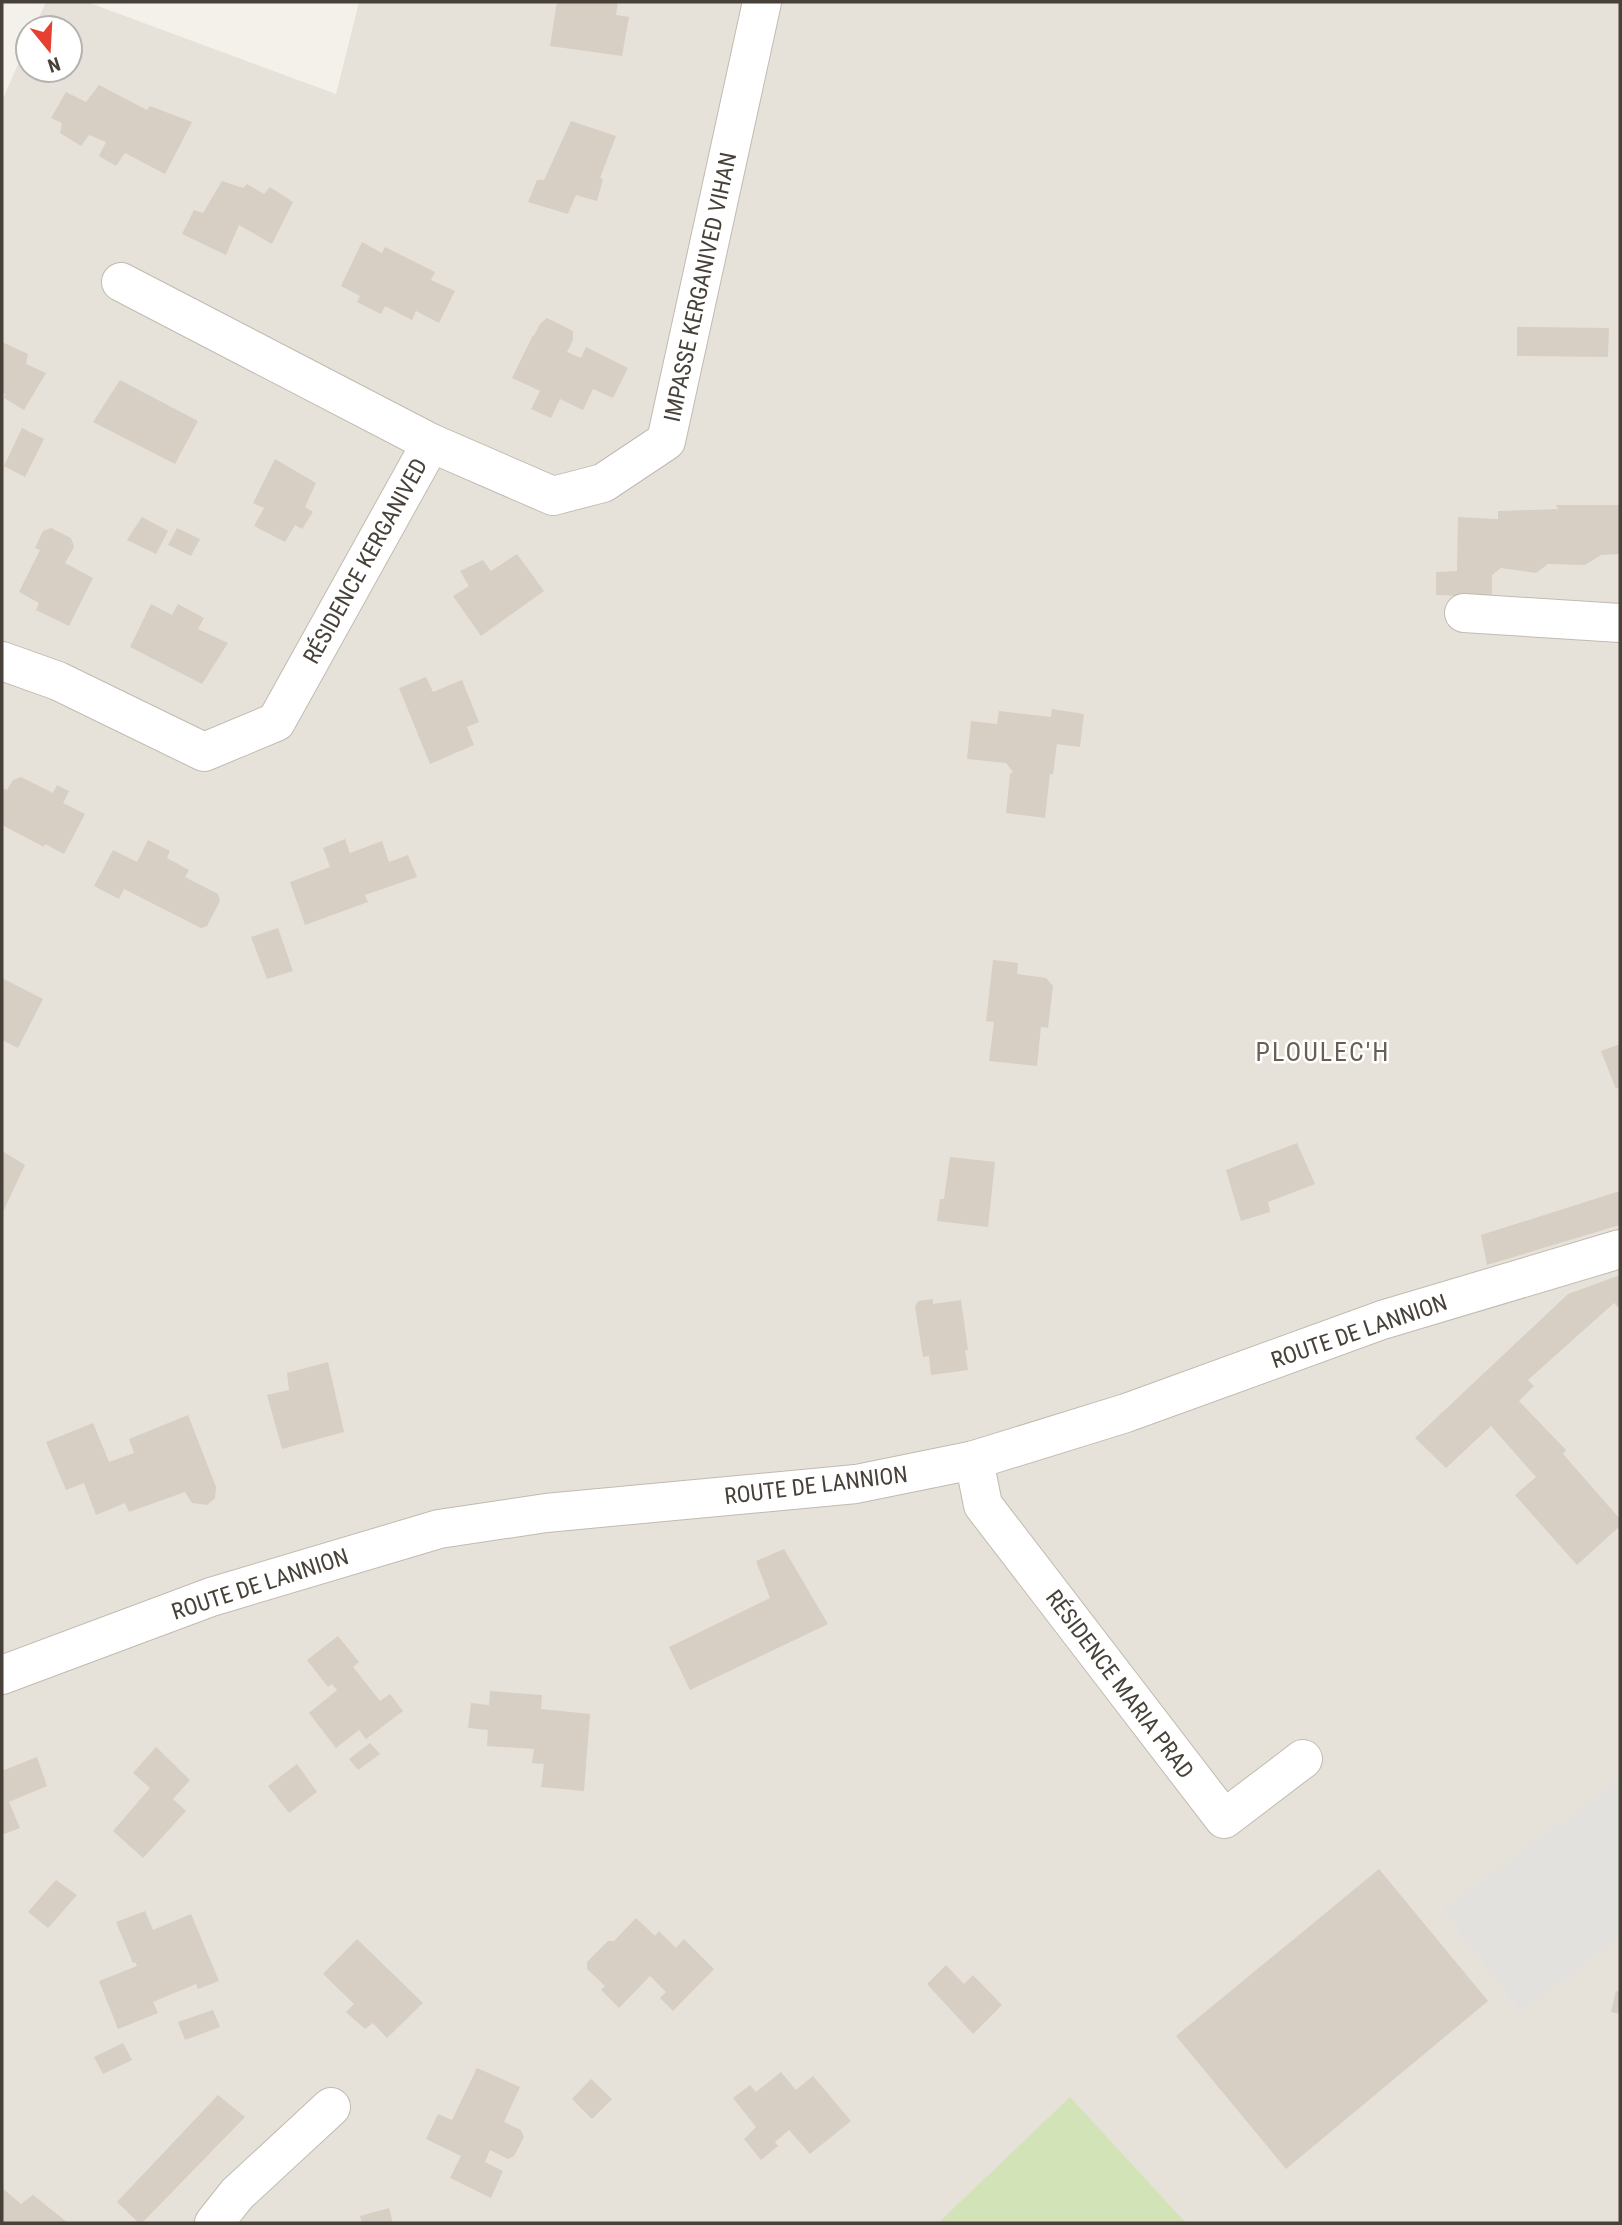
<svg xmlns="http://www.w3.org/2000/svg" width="1622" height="2225" viewBox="0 0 1622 2225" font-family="'Roboto Condensed',sans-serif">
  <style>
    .residential { fill: #e7e2d9 }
    .green { fill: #d2e3b7 }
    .parking { fill: #e3e1de }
    .building { fill: #d7cec4 }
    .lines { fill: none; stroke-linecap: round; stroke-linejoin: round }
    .minor-casing { stroke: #c1bab1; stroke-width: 40 }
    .tertiary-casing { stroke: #c1bab1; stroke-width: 40 }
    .minor { stroke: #fff; stroke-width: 38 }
    .tertiary { stroke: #fff; stroke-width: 38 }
    .labels { text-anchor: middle; stroke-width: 5; stroke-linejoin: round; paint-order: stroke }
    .street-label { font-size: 23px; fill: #474139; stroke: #fff }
    .quarter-label { font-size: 26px; letter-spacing: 2px; fill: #695e51; stroke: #fff }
  </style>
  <rect width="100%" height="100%" fill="#f4f0ea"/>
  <path class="residential" d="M46,2H87L336,94L359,2H1620V2223H2V101L28,41V70H70V28H34Z"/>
  <path class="green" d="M1070,2097L1186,2223H938Z"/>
  <path class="parking" d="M1620,1780V1937L1520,2011L1442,1909Z"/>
  <g class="building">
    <path d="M557,2H618L616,15L629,17L622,56L550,46Z"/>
    <path d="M99,85L147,110L150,106L192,122L165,174L125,153L116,166L99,156L106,142L89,135L81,146L60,133L62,123L51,118L66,92L86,102Z"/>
    <path d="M571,121L616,136L600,178L603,179L597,201L576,195L568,214L528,202L537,180H544Z"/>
    <path d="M222,181L243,188L247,184L264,194L270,187L293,202L272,244L239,225L226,255L182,234L194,210L203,213Z"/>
    <path d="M362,242L382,253L385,247L435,272L431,280L455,291L439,323L416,311L412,320L385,306L381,314L357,302L360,296L341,286Z"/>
    <path d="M547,318L573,331V340L567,352L581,358L586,347L628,368L613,398L593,389L583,410L560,399L551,418L531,409L540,391L512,378L533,335L534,336L540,324Z"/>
    <path d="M1517,327L1609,328L1608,357L1517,356Z"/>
    <path d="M2,342L28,354L26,364L46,373L24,410L4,398L5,394L2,393Z"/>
    <path d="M120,380L198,421L175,464L93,422Z"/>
    <path d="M22,428L44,439L25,477L4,466Z"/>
    <path d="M275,459L316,483L305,507L313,512L302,529L295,525L285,542L254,526L264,508L253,503Z"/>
    <path d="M1556,505H1620V554L1601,555L1585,565L1548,564L1536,573L1501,568L1492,575V597L1436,595V572L1457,571L1458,517L1498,519V511L1558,509Z"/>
    <path d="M142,517L168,531L156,554L127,540Z"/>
    <path d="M51,528L71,538L74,547L65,563L93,578L69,626L36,610L39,603L19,592L40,550L35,548L43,531Z"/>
    <path d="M177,528L200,539L191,556L168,545Z"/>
    <path d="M517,554L544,591L481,636L453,596L469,586L460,571L483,560L491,571Z"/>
    <path d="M151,604L172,615L178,604L204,618L198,629L228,643L202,684L130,647Z"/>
    <path d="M426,677L433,692L462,680L479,722L467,727L474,745L430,764L399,688Z"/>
    <path d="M1052,709L1084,714L1080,747L1057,744L1053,774H1050L1045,818L1006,813L1010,774L1013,772L1006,763L967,759L971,721L997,724L999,711L1051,717Z"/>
    <path d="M21,777L53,793L57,785L69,791L63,803L85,814L64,854L45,844L44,847L2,825V788L7,790L13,780Z"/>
    <path d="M345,839L350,853L382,841L389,862L408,855L417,877L365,895L368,902L305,925L290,882L330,867L323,848Z"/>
    <path d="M148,840L170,851L167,858L189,870L185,877L218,894L220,901L207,926L201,928L124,889L119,899L94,886L113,850L137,862Z"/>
    <path d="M278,928L293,971L267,979L251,937Z"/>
    <path d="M993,960L1018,963L1017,974L1046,978L1053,986L1048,1028L1041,1027L1037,1066L989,1061L994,1022L986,1021Z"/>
    <path d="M2,978L43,999L18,1048L2,1040Z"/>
    <path d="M1620,1044V1086L1616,1089L1601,1051Z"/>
    <path d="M1297,1143L1315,1184L1268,1202L1270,1212L1241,1221L1226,1170Z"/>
    <path d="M2,1151L25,1165L2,1214Z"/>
    <path d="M950,1157L995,1162L988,1227L937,1221L940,1199H944Z"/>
    <path d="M1620,1191V1225L1487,1265L1481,1235Z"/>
    <path d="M1620,1275V1309L1614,1303L1528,1380L1534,1386L1519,1401L1566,1450L1563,1454L1620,1519V1526L1577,1565L1515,1495L1536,1477L1491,1426L1446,1468L1415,1438L1568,1294Z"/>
    <path d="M933,1299V1304L961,1300L968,1350H965L968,1370L931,1375L929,1356L923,1357L915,1307L918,1301Z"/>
    <path d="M328,1362L344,1432L282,1449L267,1395L289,1390L287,1373Z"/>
    <path d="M188,1415L216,1487L215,1498L207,1505L192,1503L185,1492L129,1512L125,1503L96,1515L84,1483L66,1490L46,1442L93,1423L109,1462L134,1453L129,1439Z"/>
    <path d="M784,1549L828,1624L690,1690L669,1647L770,1598L756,1561Z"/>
    <path d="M338,1636L359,1662L353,1667L380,1701L390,1694L403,1711L366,1739L359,1730L336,1748L309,1713L337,1690L332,1684L328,1687L307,1660Z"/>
    <path d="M490,1691L542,1695L541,1709L590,1714L584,1791L541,1787L544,1764L532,1763L534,1749L487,1746L488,1730L468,1728L471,1703L489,1705Z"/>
    <path d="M370,1743L380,1754L358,1770L349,1759Z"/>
    <path d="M156,1747L190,1780L173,1799L186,1811L143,1858L113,1831L150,1788L133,1773Z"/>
    <path d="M37,1757L47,1786L9,1802L20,1828L2,1835V1771Z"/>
    <path d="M297,1764L317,1792L289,1813L268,1786Z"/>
    <path d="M1379,1869L1488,2001L1286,2169L1176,2036Z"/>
    <path d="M56,1880L77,1895L48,1928L28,1912Z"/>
    <path d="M145,1911L153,1930L191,1914L219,1981L198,1989L196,1984L153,2002L158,2013L118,2029L99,1981L137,1966L135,1962L133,1963L116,1922Z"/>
    <path d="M636,1918L655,1936L659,1931L676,1948L684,1939L714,1969L673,2011L660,1998L666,1992L650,1976L619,2008L601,1990L605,1986L587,1969V1962L608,1941H614Z"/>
    <path d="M357,1939L423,2003L387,2038L373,2023L365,2029L346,2012L354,2004L323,1974Z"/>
    <path d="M946,1965L964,1984L973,1975L1002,2005L973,2034L927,1984Z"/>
    <path d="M1616,1991L1620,1992V2014L1611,2012Z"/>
    <path d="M213,2010L220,2027L185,2040L178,2022Z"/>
    <path d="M123,2043L132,2060L103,2074L94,2057Z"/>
    <path d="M477,2068L520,2087L504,2122L521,2130L524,2137L514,2156L508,2159L490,2150L485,2162L503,2171L491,2198L450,2178L461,2156L426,2139L438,2114L452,2120Z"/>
    <path d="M781,2072L796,2090L813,2076L851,2121L810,2154L789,2130L775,2142L778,2146L761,2160L744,2139L756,2127L733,2098L750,2085L756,2092Z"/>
    <path d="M591,2079L612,2099L592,2119L572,2099Z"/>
    <path d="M218,2095L245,2117L142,2223H139L117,2202Z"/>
    <path d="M2,2188L21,2204L33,2195L68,2223H2Z"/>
    <path d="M389,2208L393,2223H362L360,2216Z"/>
  </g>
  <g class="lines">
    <defs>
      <g id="minor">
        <path d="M121,282L431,443L553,496L603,483L666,441L762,2"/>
        <path d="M1464,613L1620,623"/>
        <path d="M2,661L58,681L204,752L276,722L431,443"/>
        <path d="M974,1460L983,1505L1224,1819L1303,1759"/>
        <path d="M214,2223L237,2194L331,2107"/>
      </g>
      <path id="tertiary" d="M2,1675L211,1597L439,1529L546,1513L856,1484L974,1460L1126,1413L1382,1320L1620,1249"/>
    </defs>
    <use href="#minor" class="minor-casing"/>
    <use href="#tertiary" class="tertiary-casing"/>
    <use href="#minor" class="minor"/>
    <use href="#tertiary" class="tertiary"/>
  </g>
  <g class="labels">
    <g class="street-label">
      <text transform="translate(700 287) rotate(-78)" y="8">IMPASSE KERGANIVED VIHAN</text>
      <text transform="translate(365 561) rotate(-61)" y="8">RÉSIDENCE KERGANIVED</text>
      <text transform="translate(1359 1331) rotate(-19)" y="8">ROUTE DE LANNION</text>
      <text transform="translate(816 1485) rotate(-7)" y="8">ROUTE DE LANNION</text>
      <text transform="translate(260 1584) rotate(-18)" y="8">ROUTE DE LANNION</text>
      <text transform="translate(1120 1684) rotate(53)" y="8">RÉSIDENCE MARIA PRAD</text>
    </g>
    <g class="quarter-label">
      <text x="1323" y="1061">PLOULEC'H</text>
    </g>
  </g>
  <rect width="1622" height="2225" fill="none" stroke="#474139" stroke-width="7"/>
  <g transform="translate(49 49) rotate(162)"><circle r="33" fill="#ffffff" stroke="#b5b3b0" stroke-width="2"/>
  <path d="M0-5L12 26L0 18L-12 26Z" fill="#e54030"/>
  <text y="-10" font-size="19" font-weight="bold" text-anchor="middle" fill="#474139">N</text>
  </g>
</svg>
